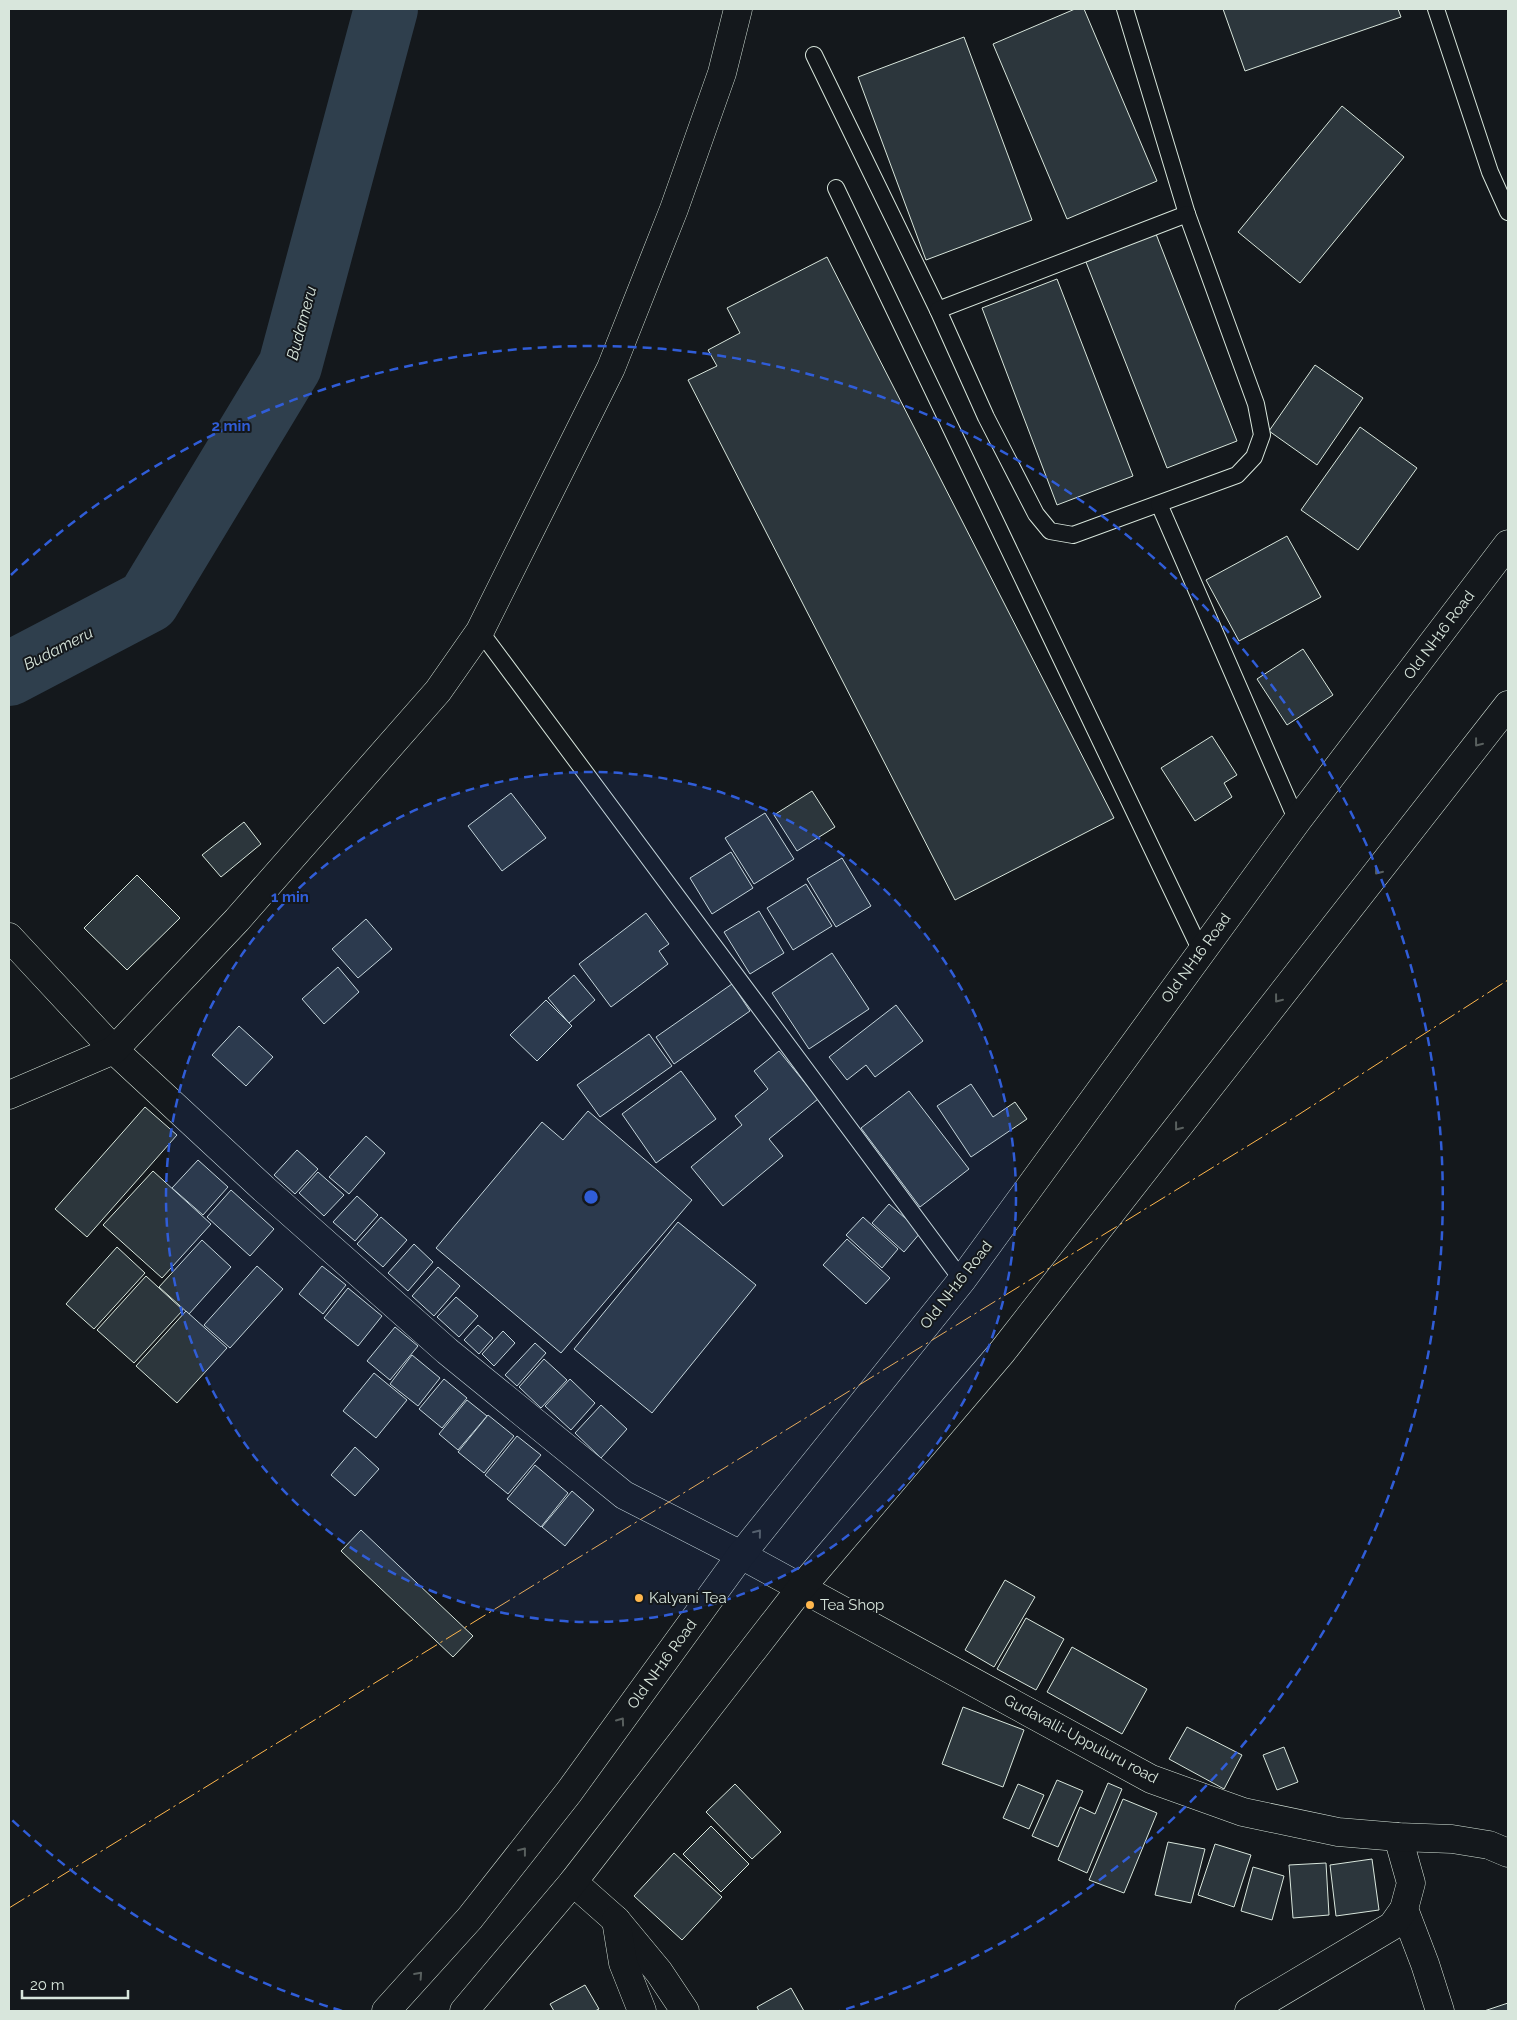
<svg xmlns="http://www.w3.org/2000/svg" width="1517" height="2020" viewBox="0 0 1517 2020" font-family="Raleway,sans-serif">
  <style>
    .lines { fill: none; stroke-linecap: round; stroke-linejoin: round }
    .river { stroke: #2f3f4d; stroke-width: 64 }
    .building { fill: #2c363c; stroke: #d8e6dc }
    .lane-casing { stroke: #d8e6dc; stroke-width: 18 }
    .street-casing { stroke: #d8e6dc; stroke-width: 29 }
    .secondary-casing { stroke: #d8e6dc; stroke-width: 29 }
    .primary-casing { stroke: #d8e6dc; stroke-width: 29 }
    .lane { stroke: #14181c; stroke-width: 16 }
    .street { stroke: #14181c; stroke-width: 28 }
    .secondary { stroke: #14181c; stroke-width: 28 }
    .primary { stroke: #14181c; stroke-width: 28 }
    .power { stroke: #ffb74d; stroke-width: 1; stroke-dasharray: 18 4 2.5 4; stroke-linecap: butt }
    .oneway { stroke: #59605f }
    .ring { fill: none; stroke: #305dd8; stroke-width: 2.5; stroke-dasharray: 9 6 }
    .poi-dot { fill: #ffb74d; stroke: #14181c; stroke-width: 2 }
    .labels { text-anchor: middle; stroke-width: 4; stroke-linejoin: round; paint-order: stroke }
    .street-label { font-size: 15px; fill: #d8e6dc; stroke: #14181c }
    .poi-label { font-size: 15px; fill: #d8e6dc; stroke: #14181c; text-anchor: start }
    .water-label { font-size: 16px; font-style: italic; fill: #d8e6dc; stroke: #14181c }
    .centre { fill: #305dd8; stroke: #14181c; stroke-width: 2.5 }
    .ring-label { font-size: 15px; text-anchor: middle; font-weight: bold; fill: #305dd8; stroke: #14181c; stroke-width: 4; stroke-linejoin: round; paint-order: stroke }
  </style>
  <rect width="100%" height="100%" fill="#14181c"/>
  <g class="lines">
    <path class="river" d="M9,674L148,601L290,366L386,9"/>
  </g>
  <g class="building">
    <path d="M1075,9H1084L1157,181L1067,219L993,44Z"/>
    <path d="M1223,9H1398L1401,17L1245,71Z"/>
    <path d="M964,37L1032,220L926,260L858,77Z"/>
    <path d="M1342,106L1404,157L1300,283L1238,232Z"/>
    <path d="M1156,234L1237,441L1167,468L1086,262Z"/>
    <path d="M827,257L1114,818L955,900L688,380L717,366L708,350L740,333L727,308Z"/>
    <path d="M1057,279L1133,476L1057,505L982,308Z"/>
    <path d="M1315,365L1363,398L1317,465L1269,431Z"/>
    <path d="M1360,427L1417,468L1358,550L1301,510Z"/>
    <path d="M1287,536L1321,597L1239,641L1206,580Z"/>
    <path d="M1303,649L1333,695L1287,725L1257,679Z"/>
    <path d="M1212,736L1237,775L1224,783L1232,797L1195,821L1161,768Z"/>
    <path d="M812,791L835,827L797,851L774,815Z"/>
    <path d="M511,793L546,838L502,871L468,826Z"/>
    <path d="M765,813L794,859L754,884L725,838Z"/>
    <path d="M244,822L261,844L221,877L202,855Z"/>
    <path d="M731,852L753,888L712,914L690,878Z"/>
    <path d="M842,858L871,906L836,927L807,879Z"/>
    <path d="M137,875L180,918L127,970L84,928Z"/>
    <path d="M806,884L832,926L793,950L767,908Z"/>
    <path d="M759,911L784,953L750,974L724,932Z"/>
    <path d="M646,913L669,944L659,951L668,964L611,1007L579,964Z"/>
    <path d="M366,919L392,949L358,978L332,949Z"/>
    <path d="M832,953L869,1009L809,1049L772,993Z"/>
    <path d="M338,967L359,992L324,1024L302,999Z"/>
    <path d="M574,975L595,1000L569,1023L548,998Z"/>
    <path d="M732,984L750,1011L674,1064L656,1037Z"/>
    <path d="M546,1000L572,1026L537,1061L510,1035Z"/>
    <path d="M896,1005L923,1041L875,1077L866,1065L847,1080L829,1057Z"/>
    <path d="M239,1026L273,1057L246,1086L212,1055Z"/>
    <path d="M649,1034L672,1066L600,1117L577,1085Z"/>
    <path d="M779,1051L818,1099L769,1139L783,1156L723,1206L691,1167L742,1125L735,1116L768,1089L754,1071Z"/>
    <path d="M681,1071L716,1119L656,1163L622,1114Z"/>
    <path d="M971,1084L993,1117L1015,1102L1027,1119L971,1157L937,1106Z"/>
    <path d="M909,1091L969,1169L920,1207L861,1128Z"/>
    <path d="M145,1107L177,1135L87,1237L55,1209Z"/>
    <path d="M588,1111L692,1200L561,1353L436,1248L542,1122L563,1140Z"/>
    <path d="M366,1136L385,1153L349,1194L329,1177Z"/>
    <path d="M297,1150L318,1169L295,1194L274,1175Z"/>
    <path d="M198,1160L228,1187L203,1215L172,1188Z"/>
    <path d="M153,1171L211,1224L162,1278L103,1225Z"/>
    <path d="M318,1172L344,1195L324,1216L299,1193Z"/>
    <path d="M231,1190L274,1229L250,1256L207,1217Z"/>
    <path d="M357,1196L378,1215L355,1241L333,1222Z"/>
    <path d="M889,1204L921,1232L904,1252L872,1223Z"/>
    <path d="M381,1217L407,1240L383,1267L357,1244Z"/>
    <path d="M863,1217L898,1249L882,1268L846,1235Z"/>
    <path d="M678,1222L756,1285L652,1413L574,1349Z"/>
    <path d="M847,1239L890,1278L866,1304L823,1265Z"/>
    <path d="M202,1240L231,1267L189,1314L159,1287Z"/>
    <path d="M414,1244L433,1262L408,1291L388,1273Z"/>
    <path d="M117,1247L145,1273L94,1329L66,1304Z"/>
    <path d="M257,1266L283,1289L230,1348L204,1325Z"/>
    <path d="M322,1266L346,1285L323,1314L299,1294Z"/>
    <path d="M438,1267L460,1286L434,1316L412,1296Z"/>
    <path d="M146,1276L183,1310L134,1363L97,1330Z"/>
    <path d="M348,1288L382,1316L358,1346L324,1318Z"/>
    <path d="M456,1297L478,1316L459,1337L437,1317Z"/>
    <path d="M186,1311L227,1348L177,1403L136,1366Z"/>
    <path d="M478,1325L493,1338L479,1354L464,1340Z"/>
    <path d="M395,1327L418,1346L390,1380L367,1361Z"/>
    <path d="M503,1331L515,1343L494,1366L482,1354Z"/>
    <path d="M535,1343L546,1353L517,1386L505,1375Z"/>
    <path d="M412,1355L440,1378L418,1406L390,1384Z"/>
    <path d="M544,1359L567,1380L541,1408L519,1387Z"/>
    <path d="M374,1373L407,1400L376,1438L343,1411Z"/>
    <path d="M444,1379L467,1398L442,1428L419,1409Z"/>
    <path d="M570,1379L595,1403L571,1430L545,1406Z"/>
    <path d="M467,1400L487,1416L458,1450L439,1434Z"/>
    <path d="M601,1405L627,1429L601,1458L575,1433Z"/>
    <path d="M488,1415L514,1436L484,1473L458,1452Z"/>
    <path d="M517,1436L541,1455L508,1494L485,1475Z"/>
    <path d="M355,1447L379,1469L355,1496L331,1475Z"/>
    <path d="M535,1465L568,1493L541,1527L507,1499Z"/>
    <path d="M572,1491L594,1510L565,1546L542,1527Z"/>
    <path d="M361,1530L473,1636L453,1657L341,1551Z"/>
    <path d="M1005,1580L1035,1597L994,1667L965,1650Z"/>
    <path d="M1026,1618L1064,1639L1036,1690L997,1669Z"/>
    <path d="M1072,1647L1147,1689L1122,1734L1047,1692Z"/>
    <path d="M963,1707L1024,1730L1003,1787L942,1764Z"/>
    <path d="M1187,1727L1242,1755L1224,1789L1169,1759Z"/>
    <path d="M1284,1747L1298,1782L1277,1790L1263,1755Z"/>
    <path d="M1057,1780L1083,1791L1058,1847L1032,1836Z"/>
    <path d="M1108,1783L1122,1789L1087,1873L1058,1860L1080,1807L1095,1814Z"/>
    <path d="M735,1784L781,1832L752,1859L706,1812Z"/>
    <path d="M1018,1784L1044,1795L1029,1829L1003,1818Z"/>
    <path d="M1123,1799L1157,1813L1124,1893L1089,1880Z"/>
    <path d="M711,1826L749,1864L721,1892L683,1854Z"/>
    <path d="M1168,1842L1205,1849L1191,1903L1155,1895Z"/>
    <path d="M1215,1844L1251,1855L1234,1907L1198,1895Z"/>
    <path d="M674,1853L722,1897L682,1940L634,1896Z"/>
    <path d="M1372,1859L1379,1910L1336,1916L1330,1865Z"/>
    <path d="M1326,1863L1329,1915L1293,1918L1289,1865Z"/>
    <path d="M1253,1867L1284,1876L1272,1920L1241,1911Z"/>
    <path d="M585,1985L599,2009L595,2011H554L550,2004Z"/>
    <path d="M791,1988L804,2011H759L757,2007Z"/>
    <path d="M1508,2003V2011H1484Z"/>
  </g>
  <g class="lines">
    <defs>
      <g id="lane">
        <path d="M1436,9L1490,172L1508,212"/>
        <path d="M814,55L938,310L986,417L1036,514L1050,531L1073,535L1237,475L1254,457L1262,435L1256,404L1187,214L1125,9"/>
        <path d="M836,188L1201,951"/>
        <path d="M938,310L1187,214"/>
        <path d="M1159,504L1297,821"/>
        <path d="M480,631L962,1280"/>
      </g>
      <g id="street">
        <path d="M9,937L114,1050L264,1189L447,1351L624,1495L741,1555"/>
        <path d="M9,1095L114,1050L237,920L438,691L480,631L611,368L674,209L722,73L738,9"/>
        <path d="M573,1882L616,1920L659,1972L685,2011"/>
        <path d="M1404,1909L1425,1964L1440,2011"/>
        <path d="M616,1920L623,1963L642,2011"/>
        <path d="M1249,2011L1392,1926L1404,1909L1411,1883L1398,1837"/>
      </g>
      <path id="secondary" d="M741,1555L1151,1779L1243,1812L1338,1832L1398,1837L1452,1839L1489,1845L1508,1853"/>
      <g id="primary">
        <path d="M386,2011L470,1918L569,1792L741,1555L962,1280L1297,821L1508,544"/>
        <path d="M464,2011L573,1882L801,1588L1002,1352L1508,705"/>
      </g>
    </defs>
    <use href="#lane" class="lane-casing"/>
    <use href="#street" class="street-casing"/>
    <use href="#secondary" class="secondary-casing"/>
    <use href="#primary" class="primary-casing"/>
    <use href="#lane" class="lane"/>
    <use href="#street" class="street"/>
    <use href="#secondary" class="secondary"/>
    <use href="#primary" class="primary"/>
    <path class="power" d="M9,1908L1298,1115L1508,980"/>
  </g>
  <defs><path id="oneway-chevron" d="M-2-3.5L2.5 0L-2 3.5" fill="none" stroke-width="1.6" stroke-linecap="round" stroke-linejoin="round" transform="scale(1.25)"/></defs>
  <g class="oneway">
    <use href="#oneway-chevron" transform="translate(1478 743) rotate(128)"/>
    <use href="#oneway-chevron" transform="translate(1378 871) rotate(128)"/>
    <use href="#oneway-chevron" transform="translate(1278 999) rotate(128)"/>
    <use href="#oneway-chevron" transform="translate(1178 1127) rotate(128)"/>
    <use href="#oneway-chevron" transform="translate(758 1533) rotate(-51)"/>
    <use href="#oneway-chevron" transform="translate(621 1721) rotate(-54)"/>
    <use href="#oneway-chevron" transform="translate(523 1851) rotate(-52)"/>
    <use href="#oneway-chevron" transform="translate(419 1975) rotate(-48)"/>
  </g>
  <circle cx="591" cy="1197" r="425" fill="#305dd8" fill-opacity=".12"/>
  <g class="ring">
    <circle cx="591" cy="1197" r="425"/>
    <path d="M342 2011A851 851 0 0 1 11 1819M11 575A851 851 0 1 1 840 2011"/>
  </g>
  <g class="poi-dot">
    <circle cx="639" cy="1598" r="5"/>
    <circle cx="810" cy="1605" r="5"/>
  </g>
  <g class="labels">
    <g class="street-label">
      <text transform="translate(1439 635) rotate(-53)" y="5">Old NH16 Road</text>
      <text transform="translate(1196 958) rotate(-54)" y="5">Old NH16 Road</text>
      <text transform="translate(956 1285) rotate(-52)" y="5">Old NH16 Road</text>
      <text transform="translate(662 1664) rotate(-54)" y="5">Old NH16 Road</text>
      <text transform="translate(1081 1739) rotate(28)" y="5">Gudavalli-Uppuluru road</text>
    </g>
    <g class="poi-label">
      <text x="649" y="1603">Kalyani Tea</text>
      <text x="820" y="1610">Tea Shop</text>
    </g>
    <g class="water-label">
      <text transform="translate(301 323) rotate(-75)" y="6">Budameru</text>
      <text transform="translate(58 648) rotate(-27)" y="6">Budameru</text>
    </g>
  </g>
  <circle cx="591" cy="1197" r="8" class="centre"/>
  <g class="ring-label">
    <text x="231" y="431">2 min</text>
    <text x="290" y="902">1 min</text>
  </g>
  <rect width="1517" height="2020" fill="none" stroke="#d8e6dc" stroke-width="20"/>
  <path d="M22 1990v8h106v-8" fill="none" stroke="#d8e6dc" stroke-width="2.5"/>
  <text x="30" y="1990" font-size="15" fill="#d8e6dc" stroke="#14181c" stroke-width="4" paint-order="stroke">20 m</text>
</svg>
